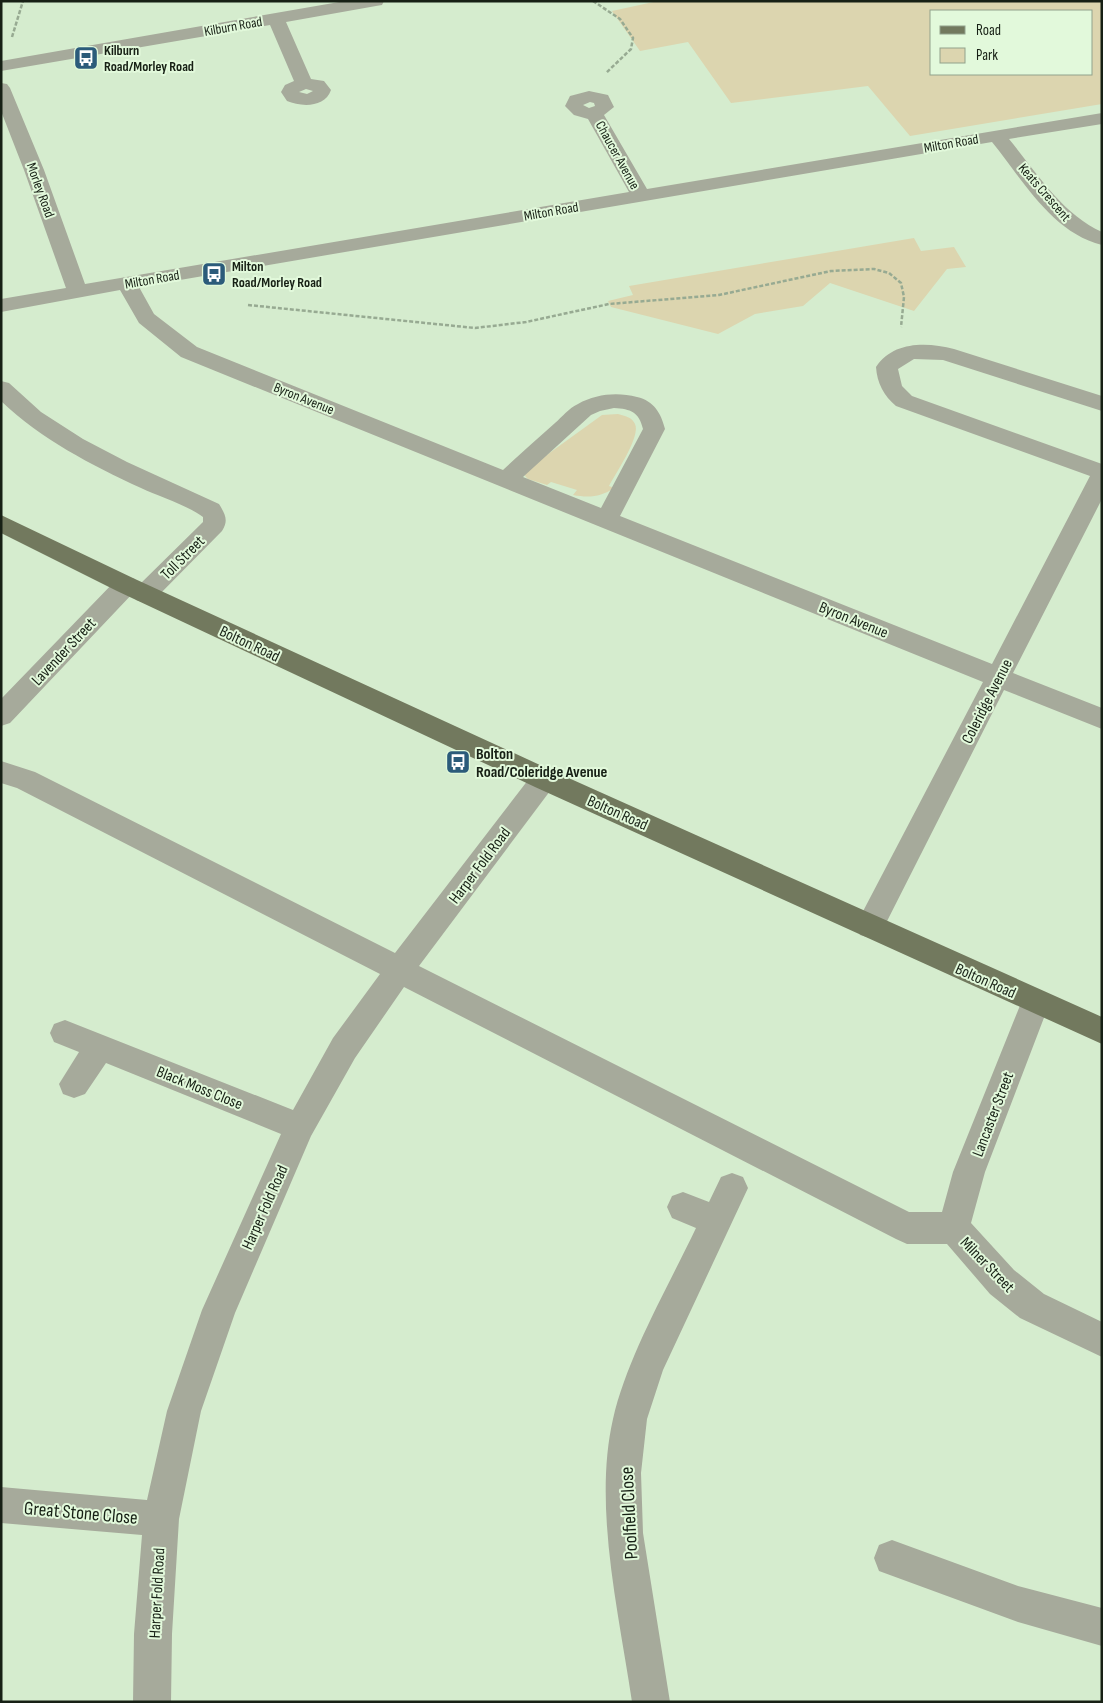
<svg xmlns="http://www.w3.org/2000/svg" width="1103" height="1703" viewBox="0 0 1103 1703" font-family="'Sofia Sans Condensed',sans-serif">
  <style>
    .green { fill: #dcd5af; fill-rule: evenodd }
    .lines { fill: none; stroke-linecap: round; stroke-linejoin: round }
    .path { stroke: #97aa92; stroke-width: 2.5; stroke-dasharray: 4 2; stroke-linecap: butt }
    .minor { fill: #a6aa9b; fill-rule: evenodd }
    .major { fill: #72795e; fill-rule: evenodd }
    .labels { text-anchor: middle; stroke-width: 4; stroke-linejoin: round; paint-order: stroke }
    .far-street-label { font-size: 14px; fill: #172015; stroke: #e2f9db }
    .far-poi-label { font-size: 14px; font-weight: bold; fill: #172015; stroke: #e2f9db; text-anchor: start }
    .street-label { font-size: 16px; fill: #172015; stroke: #e2f9db }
    .poi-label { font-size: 16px; font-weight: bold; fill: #172015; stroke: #e2f9db; text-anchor: start }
    .near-street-label { font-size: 19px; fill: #172015; stroke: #e2f9db }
  </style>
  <rect width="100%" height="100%" fill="#d5ecce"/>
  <g class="green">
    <path d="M658,1H1102V104L910,136L868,86L731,103L688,42L640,51L612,11ZM932,11H1092V74H932Z"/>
    <path d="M914,238L921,251L954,247L966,267L947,269L914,311L830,283L803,306L755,314L718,334L611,307L608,301L633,295L629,286Z"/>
    <path d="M618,414C625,416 632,417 635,424C641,436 616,473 609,486L614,488C601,497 589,498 573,495L577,490L551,482L547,485L528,479L525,476L526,470L602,415Z"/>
  </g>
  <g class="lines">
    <g class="path">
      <path d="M593,1L620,19L633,38L631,49L606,73"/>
      <path d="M12,37L23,1"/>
      <path d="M248,305L475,328L526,322L609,304L719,295L831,271L874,269L889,273L901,283L904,297L901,327"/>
    </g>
    <g class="minor">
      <path d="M345,1H384L382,5L376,6L286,22L311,79L324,81L331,90C325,108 301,107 287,101L281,92L285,85L294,81L270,25L1,71V61ZM306,89L313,91L307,94L299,92Z"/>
      <path d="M1,83L7,84L10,88L44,170L85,284L629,192L588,119L574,115L565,106L570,96L589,91L608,95L614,107L604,115L647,189L1102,113V124L1009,139C1036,172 1062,214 1102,232V245C1052,233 1022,179 992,142L139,287L154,314L197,347L503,470C520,454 537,439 555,423C562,417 569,408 578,404C596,394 617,392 637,397C654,401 661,413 665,429L620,516L992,664L1090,476L896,406C884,396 877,383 876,367C893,341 927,342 954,349L1102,396V411L943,360L914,359L898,369L902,386L912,396L1102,464V499L1013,673L1102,708V729L1004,690L880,935L870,938L860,935L856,926L860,917L983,682L181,357L139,323L120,290L1,312V299L66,288L24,170L1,111ZM590,102L594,103L595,106L589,108L583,105ZM614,408C631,409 639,412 643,429L601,508L523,477L591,415L600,411Z"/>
      <path d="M1,381L9,383L41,412L83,439L127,462L219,504C225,514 229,520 222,531L154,600L145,603L136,600L133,594L134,592L10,723L1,726V699L117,579L126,576L135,579L138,585L137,587L203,522V517C189,506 158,496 141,488C91,465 41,439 1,401Z"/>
      <path d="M1,761L35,772L395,953L535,771L544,768L553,771L557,779L553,787L419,966L909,1212H942L953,1172L1025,993L1035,989L1045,993L1050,1002L985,1172L971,1223L1014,1270L1044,1294L1102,1322V1357L1020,1318L990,1294L947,1244H907L896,1239L404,987L355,1058L311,1136L235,1313L201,1411L179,1519L172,1634L171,1702H133L134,1634L142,1535L1,1523V1487L147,1500L167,1411L202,1310L281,1134L106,1063L85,1094L74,1098L63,1094L59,1084L79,1052L54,1042L50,1033L54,1024L65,1020L293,1110L333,1038L380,974L17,788L1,783Z"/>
      <path d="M732,1173L743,1177L748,1188L663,1370L647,1419L641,1473L643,1533L670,1702H632C619,1613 593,1507 613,1419C627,1357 668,1287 696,1228L672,1218L667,1207L672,1196L683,1192L709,1202L721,1177Z"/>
      <path d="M892,1540L1018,1586L1102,1608V1646L1018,1622L879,1571L874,1558L879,1545Z"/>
    </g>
    <path class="major" d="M1,515L135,579L553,771L1102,1017V1044L535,787L117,591L1,533Z"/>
  </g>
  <defs>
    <symbol id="bus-square" viewBox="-11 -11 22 22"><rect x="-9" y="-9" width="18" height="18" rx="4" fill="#2b5b7a" stroke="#e2f9db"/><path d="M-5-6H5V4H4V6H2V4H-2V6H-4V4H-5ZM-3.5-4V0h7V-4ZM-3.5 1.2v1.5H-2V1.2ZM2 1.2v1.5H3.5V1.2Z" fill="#fff"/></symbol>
  </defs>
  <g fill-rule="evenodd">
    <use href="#bus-square" x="72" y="44" width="28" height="28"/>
    <use href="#bus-square" x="200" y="260" width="28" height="28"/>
    <use href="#bus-square" x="444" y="748" width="28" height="28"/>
  </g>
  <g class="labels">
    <g class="far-street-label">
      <text transform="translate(233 26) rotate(-10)" y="5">Kilburn Road</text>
      <text transform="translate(951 143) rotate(-10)" y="5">Milton Road</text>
      <text transform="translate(618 155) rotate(61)" y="5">Chaucer Avenue</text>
      <text transform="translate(41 190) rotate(70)" y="5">Morley Road</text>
      <text transform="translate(1045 192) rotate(49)" y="5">Keats Crescent</text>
      <text transform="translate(551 211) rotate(-10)" y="5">Milton Road</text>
      <text transform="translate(152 279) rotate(-10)" y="5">Milton Road</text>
      <text transform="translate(304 398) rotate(22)" y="5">Byron Avenue</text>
    </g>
    <g class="far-poi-label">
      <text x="104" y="55">Kilburn<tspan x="104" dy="16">Road/Morley Road</tspan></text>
      <text x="232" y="271">Milton<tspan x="232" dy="16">Road/Morley Road</tspan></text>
    </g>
    <g class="street-label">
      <text transform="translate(182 557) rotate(-45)" y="6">Toll Street</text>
      <text transform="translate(854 619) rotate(22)" y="6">Byron Avenue</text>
      <text transform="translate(250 643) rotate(25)" y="6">Bolton Road</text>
      <text transform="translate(63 651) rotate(-47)" y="6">Lavender Street</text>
      <text transform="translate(986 701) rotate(-63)" y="6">Coleridge Avenue</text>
      <text transform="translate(618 812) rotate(24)" y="6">Bolton Road</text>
      <text transform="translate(479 865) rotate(-53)" y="6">Harper Fold Road</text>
      <text transform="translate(986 980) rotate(24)" y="6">Bolton Road</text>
      <text transform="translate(200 1087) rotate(22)" y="6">Black Moss Close</text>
      <text transform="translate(992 1114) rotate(-69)" y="6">Lancaster Street</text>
      <text transform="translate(264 1207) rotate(-66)" y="6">Harper Fold Road</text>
      <text transform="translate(988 1264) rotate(46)" y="6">Milner Street</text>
      <text transform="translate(156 1593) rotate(-87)" y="6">Harper Fold Road</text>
    </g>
    <g class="poi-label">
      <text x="476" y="759">Bolton<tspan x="476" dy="18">Road/Coleridge Avenue</tspan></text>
    </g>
    <g class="near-street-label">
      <text transform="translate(81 1512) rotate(5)" y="7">Great Stone Close</text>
      <text transform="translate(628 1513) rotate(-93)" y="7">Poolfield Close</text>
    </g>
  </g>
  <rect width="1103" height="1703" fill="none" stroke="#172015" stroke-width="5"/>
  <rect x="930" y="10" width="162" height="65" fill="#e2f9db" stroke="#91a28c"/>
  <rect x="940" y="26" width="25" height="8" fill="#72795e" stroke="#91a28c"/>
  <text x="976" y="35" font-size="15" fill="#172015">Road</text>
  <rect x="940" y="48" width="25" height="15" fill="#dcd5af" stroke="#91a28c"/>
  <text x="976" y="60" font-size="15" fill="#172015">Park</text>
</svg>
